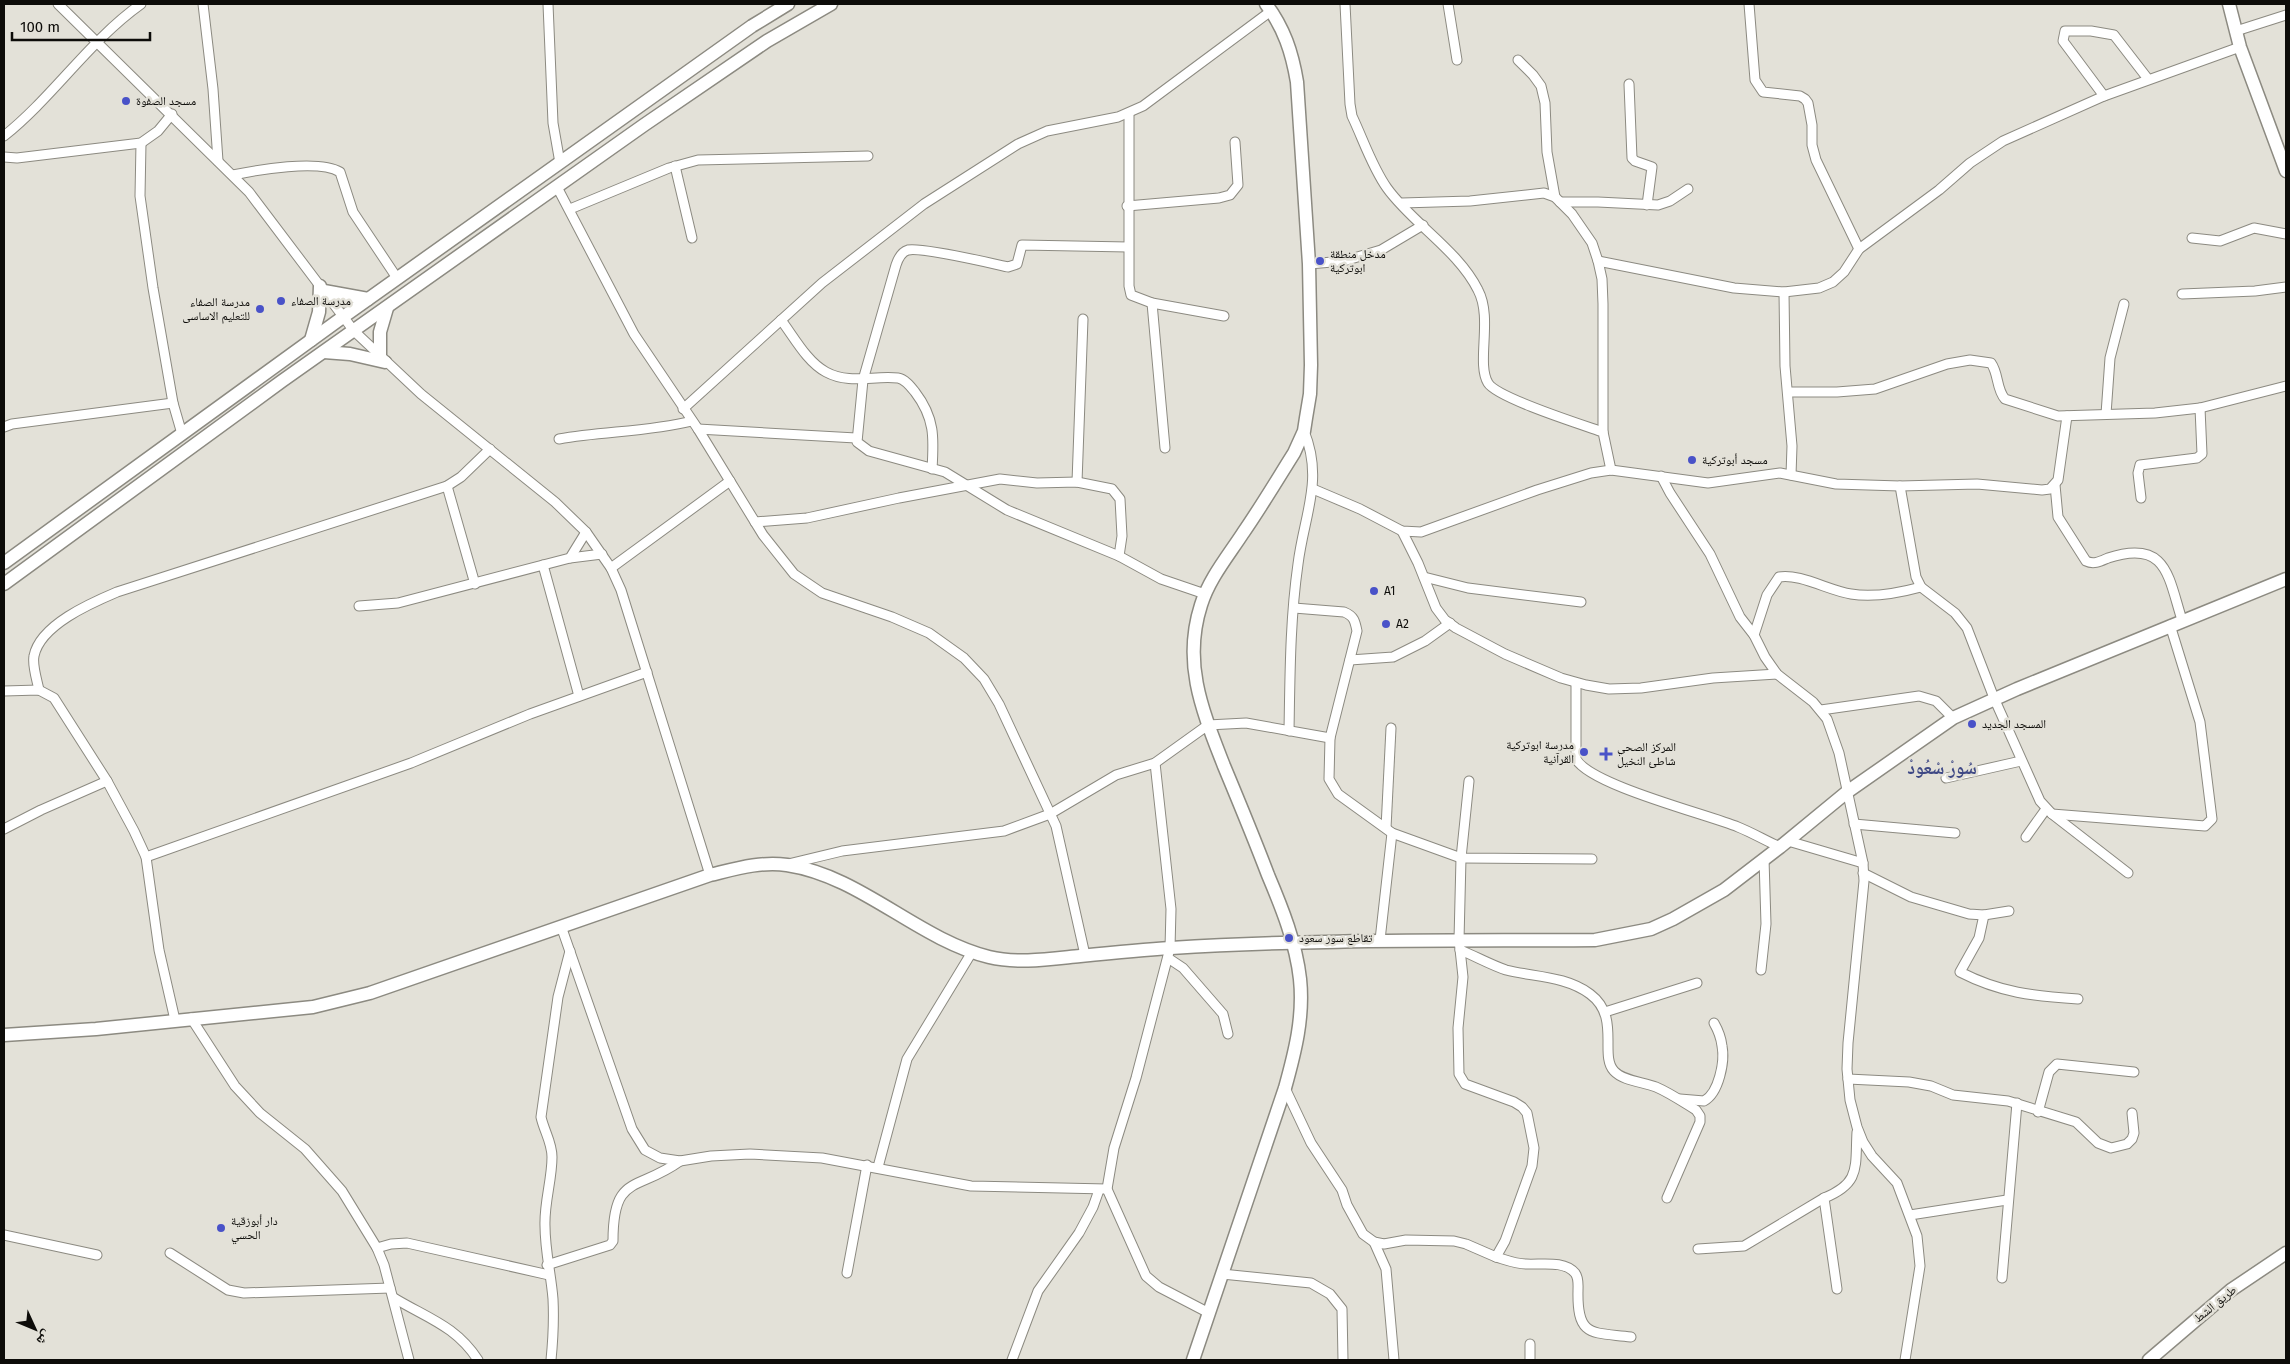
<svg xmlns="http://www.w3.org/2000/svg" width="2290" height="1364" viewBox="0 0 2290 1364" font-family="'Fira Sans','Noto Naskh Arabic',sans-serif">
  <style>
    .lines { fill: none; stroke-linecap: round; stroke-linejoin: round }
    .street-casing { stroke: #8c8a81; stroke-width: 11 }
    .secondary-casing { stroke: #8c8a81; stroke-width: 15 }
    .street { stroke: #fff; stroke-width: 9 }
    .secondary { stroke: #fff; stroke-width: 12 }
    .poi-dot { fill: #4952c8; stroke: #e3e1d8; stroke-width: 2 }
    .labels { text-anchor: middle; stroke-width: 5; stroke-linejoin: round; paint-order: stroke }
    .poi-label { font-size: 12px; fill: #0d0c09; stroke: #e3e1d8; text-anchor: start }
    .street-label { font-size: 12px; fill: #0d0c09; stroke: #e3e1d8 }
    .district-label { font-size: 18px; font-weight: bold; fill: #3f4985; stroke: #e3e1d8 }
  </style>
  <rect width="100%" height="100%" fill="#e3e1d8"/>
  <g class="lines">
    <defs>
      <g id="street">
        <path d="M58,4L249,192L354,331L421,394L555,502L586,532L611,568L621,590L710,875"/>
        <path d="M203,4L213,89L218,161"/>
        <path d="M548,4L553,123L560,163"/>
        <path d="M1345,4L1350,104L1352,116C1363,139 1372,167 1387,188C1412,223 1458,250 1478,290C1493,318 1476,363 1488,383C1497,398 1583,425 1603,432L1611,470"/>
        <path d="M1448,4L1457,60"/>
        <path d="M1749,4L1755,80L1763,92L1800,96L1805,99L1808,103L1812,125V145L1816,160L1859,249"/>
        <path d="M2236,31L2286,15"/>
        <path d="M1518,60L1533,75L1541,86L1545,103L1547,152L1555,197"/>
        <path d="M1629,84L1632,158L1635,161L1652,167L1647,205"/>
        <path d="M2104,96L2063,41L2065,31H2091L2114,35L2148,79"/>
        <path d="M1129,113V286L1131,295L1152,303L1224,316"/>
        <path d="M4,136C53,97 89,41 141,4"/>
        <path d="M141,143L140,196L153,288L173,403L182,434"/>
        <path d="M4,157L17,158L141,143L158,131L172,114"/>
        <path d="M675,166L692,238"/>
        <path d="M233,175C257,170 319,159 340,172L353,212L397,278"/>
        <path d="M557,187L634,334L698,429L763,535L794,574L822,593L892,617L929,633L964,658L984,679L999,704L1056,826L1085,955"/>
        <path d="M1560,202H1598L1658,205L1670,201L1688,189"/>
        <path d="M1402,203L1470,201L1544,193L1555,197L1572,214L1592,243L1598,261L1602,279L1603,304V432"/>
        <path d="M1127,206L1219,198L1230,195L1238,185L1235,142"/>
        <path d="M570,209L669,168L698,160L868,156"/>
        <path d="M2192,238L2220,241L2254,228L2286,234"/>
        <path d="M1128,247L1022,245L1017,264L1008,267C990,263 922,247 908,250C901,252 898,259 896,265L863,380L857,442L869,451L945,472L1007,510L1119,556L1161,579L1205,594"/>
        <path d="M1598,261L1734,288L1784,292L1819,288L1833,282L1844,272L1859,249L1939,190L1970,163L2003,141L2104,96L2240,47"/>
        <path d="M1309,264L1344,261L1381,250L1423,225"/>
        <path d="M1784,292L1785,366L1792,446L1791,475"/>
        <path d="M2182,294L2255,291L2286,287"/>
        <path d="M1152,303L1165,448"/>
        <path d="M781,320C794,337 807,362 826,372C850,385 874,375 898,378C905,379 911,387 915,392C935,418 934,438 932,469"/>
        <path d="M1788,392H1837L1875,389L1947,364L1970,360L1991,363C1999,374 1996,389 2005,399L2058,416L2155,413L2200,408L2286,386"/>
        <path d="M683,409L822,283L924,204L1018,144L1047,131L1118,117L1143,106L1271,11"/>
        <path d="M2106,414L2110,358L2124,304"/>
        <path d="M4,427L12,424L173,403"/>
        <path d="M698,429L856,438"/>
        <path d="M559,439C603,431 649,432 692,421"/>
        <path d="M1661,476L1670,493L1710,554L1740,617L1754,635L1765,657L1777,674L1813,702L1827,719L1839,753L1863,863L1864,881L1848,1043L1847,1069L1850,1100L1857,1127L1863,1142L1872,1156L1897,1183L1917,1236L1920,1266L1905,1360"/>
        <path d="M1077,482L1083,319"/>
        <path d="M2055,485L2058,517L2086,561C2094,565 2101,561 2108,558C2167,539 2168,576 2182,620"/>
        <path d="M447,486L475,584"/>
        <path d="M1900,486L1916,577L1921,587L1955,613L1967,628L1994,698L2040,801L2052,814L2128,873"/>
        <path d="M1313,489L1360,509L1402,531L1421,532L1537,490L1591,473L1611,470L1708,483L1780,473L1836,484L1900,486L1977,484L2042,490L2050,489L2058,480L2067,416"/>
        <path d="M2141,498L2138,473L2140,465L2197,458L2202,454L2200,408"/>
        <path d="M755,522L807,518L899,498L1000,479L1037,483L1077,482L1112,489L1120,499L1122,536L1119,556"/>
        <path d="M1402,531L1418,563L1436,608L1445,620L1456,628L1505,654L1561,678L1586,685L1609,689L1641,688L1713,678L1777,674"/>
        <path d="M570,558L602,554"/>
        <path d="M543,565L579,696"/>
        <path d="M611,568L730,481"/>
        <path d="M1424,577L1468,588L1581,602"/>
        <path d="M359,606L398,603L570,558L586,532"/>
        <path d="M1294,608L1344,612C1354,616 1355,621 1357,631L1330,738L1329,779L1338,794L1392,833L1461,858L1592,859"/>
        <path d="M1754,635L1767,595L1779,577C1799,573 1830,591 1851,594C1874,598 1899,593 1921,587"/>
        <path d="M1350,660L1393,657L1425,641L1450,623"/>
        <path d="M1576,683V759C1590,785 1706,814 1738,827C1753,833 1766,841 1780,847"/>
        <path d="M39,690C37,680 32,665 34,656C40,625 91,603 117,592L447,486L461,477L490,449"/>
        <path d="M4,691L39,690L54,698L107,781L134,831L146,857L159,950L175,1020"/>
        <path d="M1821,710L1919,696L1936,701L1953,718"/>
        <path d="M1289,731C1290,675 1290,620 1298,564C1304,515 1324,480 1304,431"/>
        <path d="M1155,763L1171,909L1170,948L1136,1078L1114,1148L1107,1189L1146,1276L1159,1287L1209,1313"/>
        <path d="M1946,778L2021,761"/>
        <path d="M2052,814L2205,826L2212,819L2200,722L2170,625"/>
        <path d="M1854,824L1955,833"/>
        <path d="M1386,828L1391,728"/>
        <path d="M4,829L41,810L107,781"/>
        <path d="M2026,837L2046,809"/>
        <path d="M1788,841L1863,863"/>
        <path d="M146,857L411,763L530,714L647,672"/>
        <path d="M788,864L842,851L1004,831L1050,814L1116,775L1155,763L1208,725L1246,723L1330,738"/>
        <path d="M1863,873L1911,897L1969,914L1984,915L2009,911"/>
        <path d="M1984,915L1979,938L1960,972C2001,993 2033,996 2078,999"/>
        <path d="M561,926L632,1129L645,1150L660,1158L680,1161L711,1156L750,1154L822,1158L971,1186L1107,1189"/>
        <path d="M1380,940L1392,833"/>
        <path d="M1460,950C1475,956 1491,965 1506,970C1534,977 1566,976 1590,994C1621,1017 1599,1055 1614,1071C1623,1081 1644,1082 1656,1087C1670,1093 1683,1102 1696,1110L1700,1116V1122L1667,1198"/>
        <path d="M1168,958L1183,968L1223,1014L1228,1034"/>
        <path d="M1761,970L1766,924L1764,859"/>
        <path d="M1605,1012L1697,983"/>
        <path d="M191,1018L235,1086L260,1113L305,1149L342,1191L377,1248L384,1265L409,1360"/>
        <path d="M1848,1079L1909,1082L1931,1086L1953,1095L2008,1101L2076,1122L2098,1143L2111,1148L2127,1144L2132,1139L2134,1133L2132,1113"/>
        <path d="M1285,1088L1311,1143L1342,1190L1347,1205L1363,1234L1374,1242L1384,1244L1406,1240L1454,1241L1466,1244L1496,1257L1505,1241L1532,1166L1534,1148L1527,1113L1522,1107L1514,1102L1465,1084L1459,1074L1458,1028L1463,977L1459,940L1461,858L1469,781"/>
        <path d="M1680,1099L1704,1101C1719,1093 1725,1061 1722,1046C1721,1037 1718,1030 1714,1023"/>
        <path d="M2038,1112L2049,1072L2057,1064L2134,1072"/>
        <path d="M878,1167L907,1059L972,952"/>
        <path d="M1910,1215L2007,1200"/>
        <path d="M4,1235L97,1255"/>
        <path d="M1374,1242L1386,1269L1394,1360"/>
        <path d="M377,1248L391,1244L407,1243L549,1275"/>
        <path d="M1698,1249L1744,1246L1824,1198"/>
        <path d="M170,1253L228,1290L244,1293L390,1288"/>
        <path d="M1496,1257C1506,1260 1516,1264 1526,1264C1541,1265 1564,1260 1575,1273C1579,1278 1578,1285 1578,1291C1577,1338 1592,1332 1631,1337"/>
        <path d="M547,1265L610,1245L613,1241C613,1173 637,1192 680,1161"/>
        <path d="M847,1273L867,1165"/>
        <path d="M1222,1274L1311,1283L1330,1294L1342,1309L1343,1360"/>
        <path d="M2002,1278L2017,1103"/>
        <path d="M1837,1289L1824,1198C1861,1183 1855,1167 1857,1132"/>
        <path d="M394,1298C427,1318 456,1326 478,1360"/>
        <path d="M1530,1344V1360"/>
        <path d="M551,1360C553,1340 554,1319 553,1299C551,1274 545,1251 545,1226C544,1203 552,1180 552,1157C552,1142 544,1131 541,1117L558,997L570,951"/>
        <path d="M1012,1360L1038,1291L1079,1233L1093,1207L1099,1190"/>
      </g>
      <g id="secondary">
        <path d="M2229,4L2240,47L2286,171"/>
        <path d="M324,291L368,299"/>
        <path d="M311,340L319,312L320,286"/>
        <path d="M324,352L350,354L385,362"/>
        <path d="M380,356V332L387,308"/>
        <path d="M4,563L343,317L752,26L788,4"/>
        <path d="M4,584L282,381L644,125L767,41L831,4"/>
        <path d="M4,1035L96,1029L313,1007L370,993L710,875C735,869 761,861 787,865C861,876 917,939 989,957C1018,964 1050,959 1080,956C1110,953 1140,950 1171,948C1312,939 1453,941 1595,940L1651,929L1673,919L1724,890L1780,847L1847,792L1953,718L2017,689L2286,579"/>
        <path d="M1193,1360L1285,1088C1295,1052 1304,1017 1300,979C1296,943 1282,908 1268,875C1254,838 1239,802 1224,766C1203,712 1182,664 1201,605C1209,579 1228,556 1243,533C1261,507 1277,480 1294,453L1304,431L1306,418L1310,394L1311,365L1309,264L1297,82C1292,52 1284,28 1266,4"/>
        <path d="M2149,1360L2231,1290L2286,1253"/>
      </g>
    </defs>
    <use href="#street" class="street-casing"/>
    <use href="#secondary" class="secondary-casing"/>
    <use href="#street" class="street"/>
    <use href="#secondary" class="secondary"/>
  </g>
  <g class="poi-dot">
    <circle cx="126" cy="101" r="5"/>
    <circle cx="1320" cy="261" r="5"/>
    <circle cx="281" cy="301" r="5"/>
    <circle cx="260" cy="309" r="5"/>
    <circle cx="1692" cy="460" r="5"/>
    <circle cx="1374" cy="591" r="5"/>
    <circle cx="1386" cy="624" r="5"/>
    <circle cx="1972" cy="724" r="5"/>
    <circle cx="1584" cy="752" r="5"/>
    <path d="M1603.5 746.5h5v5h5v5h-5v5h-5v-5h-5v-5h5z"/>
    <circle cx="1289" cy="938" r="5"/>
    <circle cx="221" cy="1228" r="5"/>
  </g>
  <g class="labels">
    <g class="poi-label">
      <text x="136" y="105">مسجد الصفوة</text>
      <text x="1330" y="258">مدخل منطقة<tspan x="1330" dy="14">ابوتركية</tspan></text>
      <text x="291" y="305">مدرسة الصفاء</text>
      <text x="250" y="306" text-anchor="end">مدرسة الصفاء<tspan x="250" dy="14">للتعليم الاساسى</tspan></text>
      <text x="1702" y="464">مسجد أبوتركية</text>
      <text x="1384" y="595">A1</text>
      <text x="1396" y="628">A2</text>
      <text x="1982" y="728">المسجد الجديد</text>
      <text x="1574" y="749" text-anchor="end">مدرسة ابوتركية<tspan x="1574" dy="14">القرآنية</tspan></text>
      <text x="1617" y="751">المركز الصحي<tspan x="1617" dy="14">شاطئ النخيل</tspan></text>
      <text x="1299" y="942">تقاطع سور سعود</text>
      <text x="231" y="1225">دار أبوزقية<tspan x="231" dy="14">الحسي</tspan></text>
    </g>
    <g class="street-label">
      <text transform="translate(2215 1304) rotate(-39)" y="4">طريق الشط</text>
    </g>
    <g class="district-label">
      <text x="1942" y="774">سُورْ سْعُودْ</text>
    </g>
  </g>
  <rect width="2290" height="1364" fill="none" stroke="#0d0c09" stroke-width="10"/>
  <g transform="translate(35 1329) rotate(134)" stroke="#e3e1d8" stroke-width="4" paint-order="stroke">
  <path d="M0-4L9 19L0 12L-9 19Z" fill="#0d0c09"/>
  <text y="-8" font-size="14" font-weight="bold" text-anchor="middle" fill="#0d0c09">ش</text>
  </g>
  <path d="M12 32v8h138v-8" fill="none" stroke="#0d0c09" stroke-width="2.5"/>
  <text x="20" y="32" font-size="15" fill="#0d0c09" stroke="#e3e1d8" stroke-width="4" paint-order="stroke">100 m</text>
</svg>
